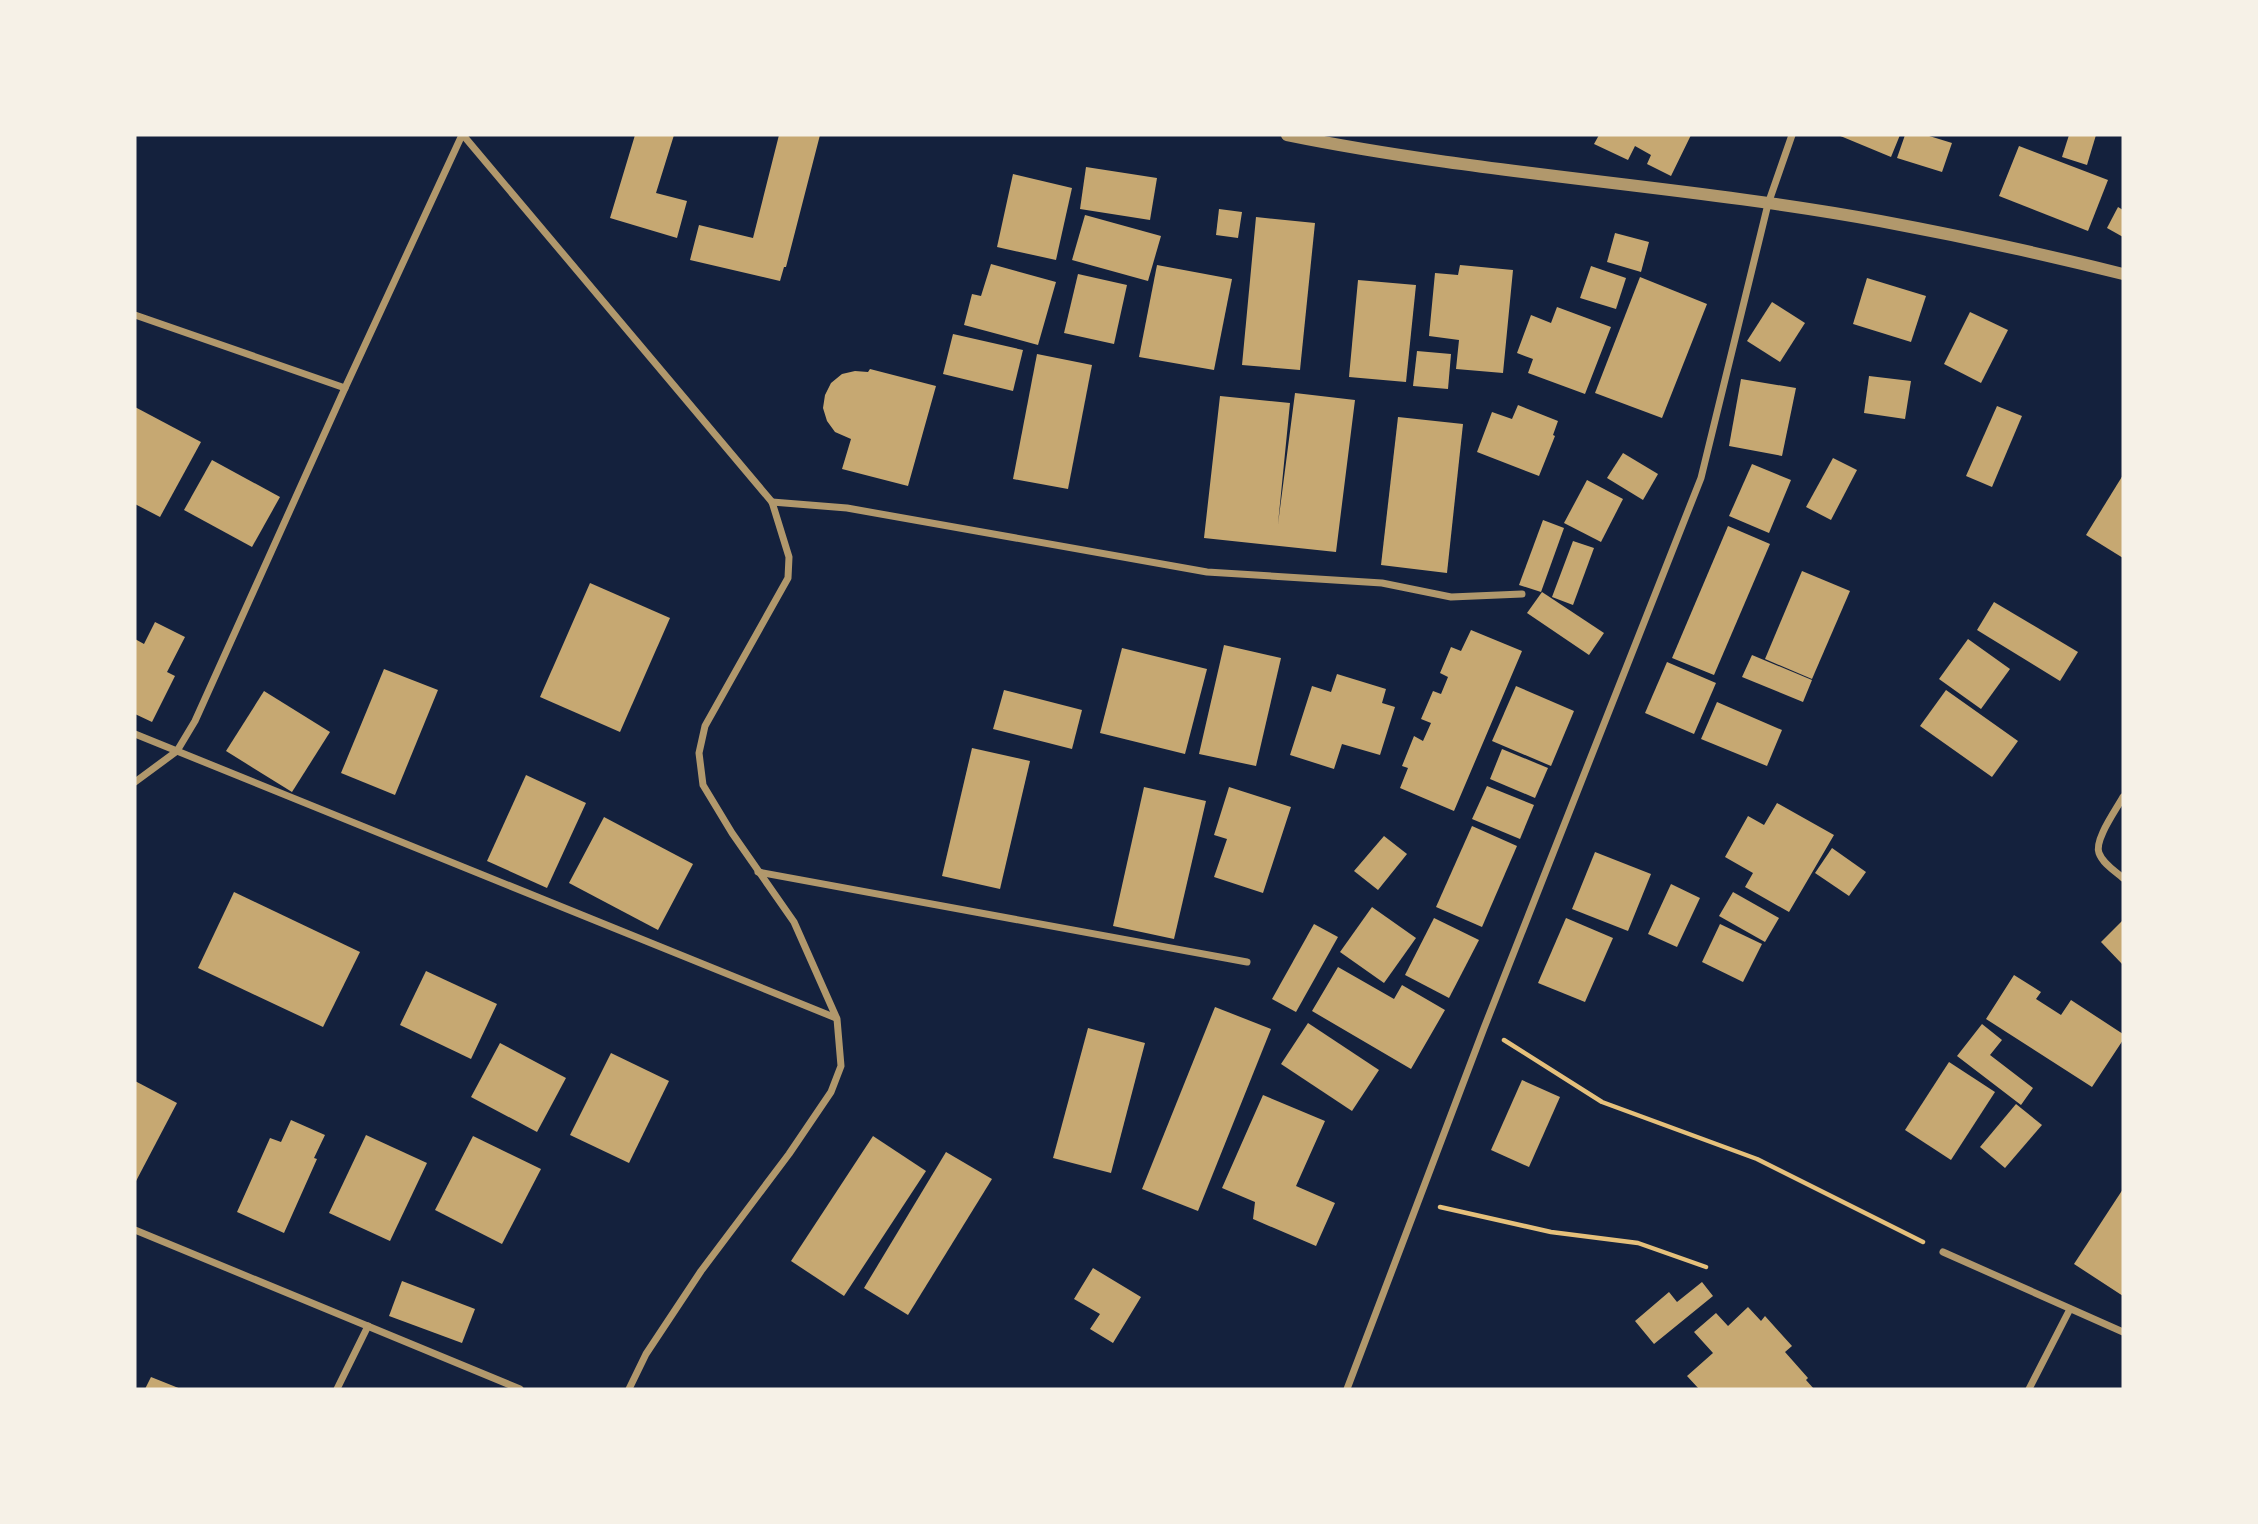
<svg xmlns="http://www.w3.org/2000/svg" width="2258" height="1524" viewBox="0 0 2258 1524" font-family="'Golos Text',sans-serif">
  <style>
    .building { fill: #c6a872 }
    .lines { fill: none; stroke-linecap: round; stroke-linejoin: round }
    .path { stroke: #e5c07b; stroke-width: 4.5 }
    .minor { stroke: #b1986c; stroke-width: 7 }
    .tertiary { stroke: #b1986c; stroke-width: 12 }
  </style>
  <rect width="100%" height="100%" fill="#14213d"/>
  <g class="building">
    <path d="M635,135H674L656,193L687,201L677,238L610,218Z"/>
    <path d="M779,135H820L786,267H784L780,281L690,260L699,225L753,238Z"/>
    <path d="M1599,135H1691L1671,176L1647,164L1651,155L1635,146L1628,160L1594,144Z"/>
    <path d="M1838,135H1900L1891,157Z"/>
    <path d="M1905,135H1926L1952,143L1942,172L1897,158Z"/>
    <path d="M2069,135H2096L2087,165L2062,157Z"/>
    <path d="M2019,146L2108,180L2088,231L1999,196Z"/>
    <path d="M1086,167L1157,178L1150,220L1080,209Z"/>
    <path d="M1013,174L1072,188L1056,260L997,247Z"/>
    <path d="M2118,207L2123,210V237L2107,228Z"/>
    <path d="M1219,209L1242,212L1238,238L1216,235Z"/>
    <path d="M1085,215L1161,236L1148,281L1072,260Z"/>
    <path d="M1256,217L1315,223L1300,370L1242,365Z"/>
    <path d="M1615,233L1649,242L1641,272L1607,262Z"/>
    <path d="M991,264L1056,282L1038,345L964,325L972,294L981,296Z"/>
    <path d="M1157,265L1232,279L1214,370L1139,357Z"/>
    <path d="M1460,265L1513,270L1503,373L1456,369L1459,340L1429,336L1435,273L1458,275Z"/>
    <path d="M1591,266L1626,278L1616,309L1580,298Z"/>
    <path d="M1078,274L1127,285L1114,344L1064,333Z"/>
    <path d="M1640,277L1707,304L1662,418L1595,393Z"/>
    <path d="M1867,278L1926,296L1911,342L1853,324Z"/>
    <path d="M1358,280L1416,285L1406,382L1349,377Z"/>
    <path d="M1772,302L1805,323L1780,362L1747,341Z"/>
    <path d="M1557,307L1611,327L1585,394L1528,373L1533,359L1517,353L1531,315L1551,323Z"/>
    <path d="M1970,312L2008,330L1981,383L1944,364Z"/>
    <path d="M953,334L1023,350L1013,391L943,374Z"/>
    <path d="M1417,351L1451,354L1448,389L1413,386Z"/>
    <path d="M1037,354L1092,365L1068,489L1013,479Z"/>
    <path d="M870,369L936,386L908,486L842,469L851,439L835,432L827,421L823,408L825,395L831,383L842,374L855,371L868,372Z"/>
    <path d="M1869,376L1911,381L1905,419L1864,413Z"/>
    <path d="M1741,379L1796,388L1782,456L1729,446Z"/>
    <path d="M1295,393L1355,400L1336,552L1204,538L1220,396L1290,403L1278,524Z"/>
    <path d="M1518,405L1558,421L1553,435L1555,436L1539,476L1477,452L1492,412L1512,419Z"/>
    <path d="M1997,406L2022,416L1992,487L1966,476Z"/>
    <path d="M135,407L201,442L160,517L135,504Z"/>
    <path d="M1398,417L1463,424L1447,573L1381,565Z"/>
    <path d="M1623,453L1658,474L1643,500L1607,478Z"/>
    <path d="M1833,458L1857,470L1831,520L1806,507Z"/>
    <path d="M212,460L280,497L252,547L184,510Z"/>
    <path d="M1752,464L1791,480L1769,533L1729,516Z"/>
    <path d="M2123,475V558L2086,535Z"/>
    <path d="M1587,480L1623,499L1601,542L1564,523Z"/>
    <path d="M1543,520L1564,528L1541,592L1519,585Z"/>
    <path d="M1728,526L1770,544L1714,675L1672,658Z"/>
    <path d="M1573,541L1594,548L1573,605L1552,597Z"/>
    <path d="M1802,571L1850,591L1812,679L1765,659Z"/>
    <path d="M590,583L670,618L620,732L540,697Z"/>
    <path d="M1542,592L1604,633L1589,655L1527,613Z"/>
    <path d="M1994,602L2078,652L2060,681L1977,630Z"/>
    <path d="M155,622L185,637L167,672L175,676L152,722L135,714V639L144,644Z"/>
    <path d="M1471,630L1522,651L1454,811L1400,788L1408,768L1402,766L1414,736L1423,741L1431,723L1421,719L1433,691L1441,694L1448,677L1440,673L1451,647L1461,651Z"/>
    <path d="M1968,639L2010,669L1981,709L1939,679Z"/>
    <path d="M1224,645L1281,658L1256,766L1199,754Z"/>
    <path d="M1122,648L1207,669L1185,754L1100,733Z"/>
    <path d="M1752,655L1812,680L1803,702L1742,677Z"/>
    <path d="M1667,662L1716,683L1694,734L1645,713Z"/>
    <path d="M384,669L438,690L395,795L341,773Z"/>
    <path d="M1337,674L1386,689L1382,703L1395,707L1380,755L1342,744L1334,769L1290,755L1312,686L1331,692Z"/>
    <path d="M1516,686L1574,711L1551,766L1492,741Z"/>
    <path d="M1004,690L1082,710L1072,749L993,729Z"/>
    <path d="M1946,690L2018,741L1992,777L1920,726Z"/>
    <path d="M264,691L330,732L292,792L226,751Z"/>
    <path d="M1717,702L1782,730L1767,766L1701,739Z"/>
    <path d="M972,748L1030,761L1000,889L942,876Z"/>
    <path d="M1502,749L1548,768L1535,798L1490,779Z"/>
    <path d="M526,775L586,803L547,888L487,861Z"/>
    <path d="M1487,786L1534,805L1520,839L1472,819Z"/>
    <path d="M1144,787L1206,801L1174,939L1113,926Z"/>
    <path d="M1229,787L1291,807L1263,893L1214,877L1227,839L1214,835Z"/>
    <path d="M1777,803L1834,835L1789,912L1745,887L1753,873L1725,857L1748,816L1764,825Z"/>
    <path d="M604,817L693,864L658,930L569,883Z"/>
    <path d="M1472,826L1517,846L1482,927L1436,907Z"/>
    <path d="M1384,836L1407,854L1378,890L1354,871Z"/>
    <path d="M1832,848L1866,872L1849,896L1815,873Z"/>
    <path d="M1595,852L1651,874L1628,931L1572,909Z"/>
    <path d="M1671,884L1700,898L1677,947L1648,934Z"/>
    <path d="M234,892L360,952L323,1027L198,968Z"/>
    <path d="M1733,892L1779,918L1765,942L1719,916Z"/>
    <path d="M1372,907L1416,938L1384,983L1340,952Z"/>
    <path d="M1434,918L1479,940L1449,998L1405,975Z"/>
    <path d="M1566,918L1613,938L1585,1002L1538,983Z"/>
    <path d="M2123,920V965L2101,942Z"/>
    <path d="M1314,924L1338,937L1296,1012L1272,999Z"/>
    <path d="M1720,924L1762,944L1743,982L1702,962Z"/>
    <path d="M1338,967L1394,999L1402,985L1445,1010L1411,1069L1312,1011Z"/>
    <path d="M426,971L497,1004L471,1059L400,1025Z"/>
    <path d="M2014,975L2041,992L2036,999L2061,1015L2071,1000L2123,1034V1040L2092,1087L1986,1019Z"/>
    <path d="M1215,1007L1271,1029L1198,1211L1142,1189Z"/>
    <path d="M1308,1023L1379,1070L1352,1111L1281,1064Z"/>
    <path d="M1982,1024L2002,1040L1990,1055L2033,1088L2021,1105L1957,1056Z"/>
    <path d="M1088,1028L1145,1043L1111,1173L1053,1158Z"/>
    <path d="M500,1043L566,1078L537,1132L471,1097Z"/>
    <path d="M611,1053L669,1081L629,1163L570,1135Z"/>
    <path d="M1949,1062L1995,1092L1951,1160L1905,1130Z"/>
    <path d="M1522,1080L1560,1097L1529,1167L1491,1150Z"/>
    <path d="M135,1081L177,1103L135,1183Z"/>
    <path d="M1263,1095L1325,1121L1296,1186L1335,1203L1316,1246L1253,1219L1255,1202L1222,1188Z"/>
    <path d="M2016,1104L2042,1125L2005,1168L1980,1147Z"/>
    <path d="M291,1120L325,1135L314,1158L317,1159L284,1233L237,1212L270,1138L281,1142Z"/>
    <path d="M366,1135L427,1163L390,1241L329,1213Z"/>
    <path d="M473,1136L541,1169L502,1244L435,1210Z"/>
    <path d="M873,1136L926,1171L844,1296L791,1261Z"/>
    <path d="M946,1152L992,1179L908,1315L864,1288Z"/>
    <path d="M2123,1189V1296L2074,1264Z"/>
    <path d="M1093,1268L1141,1297L1113,1343L1090,1329L1100,1314L1074,1299Z"/>
    <path d="M402,1281L475,1309L462,1343L389,1316Z"/>
    <path d="M1702,1282L1713,1296L1654,1344L1635,1321L1669,1292L1677,1302Z"/>
    <path d="M1748,1307L1761,1321L1765,1316L1792,1346L1785,1352L1808,1378L1806,1380L1814,1389H1699L1687,1376L1713,1353L1694,1332L1716,1313L1728,1326Z"/>
    <path d="M151,1377L181,1389H145Z"/>
  </g>
  <g class="lines">
    <g class="path">
      <path d="M1504,1040L1602,1102L1757,1159L1923,1242"/>
      <path d="M1440,1207L1551,1232L1638,1243L1706,1267"/>
    </g>
    <g class="minor">
      <path d="M463,135L772,502L789,557L788,578L705,726L699,753L703,785L732,833L794,922L837,1019L841,1066L831,1092L789,1154L701,1271L646,1354L629,1389"/>
      <path d="M135,315L345,388"/>
      <path d="M772,502L847,508L1207,572L1382,583L1451,597L1522,594"/>
      <path d="M135,734L836,1018"/>
      <path d="M135,782L177,751L195,721L345,388L462,135"/>
      <path d="M2123,797C2116,810 2094,840 2099,853C2103,864 2115,871 2123,878"/>
      <path d="M758,872L1247,962"/>
      <path d="M135,1230L520,1389"/>
      <path d="M1943,1252L2123,1332"/>
      <path d="M337,1389L368,1326"/>
      <path d="M1347,1389L1484,1028L1701,478L1768,204L1792,135"/>
      <path d="M2029,1389L2070,1309"/>
    </g>
    <path class="tertiary" d="M1287,135C1483,175 1684,185 1880,221C1961,236 2043,254 2123,274"/>
  </g>
  <rect width="2258" height="1524" fill="none" stroke="#f6f1e7" stroke-width="273"/>
</svg>
